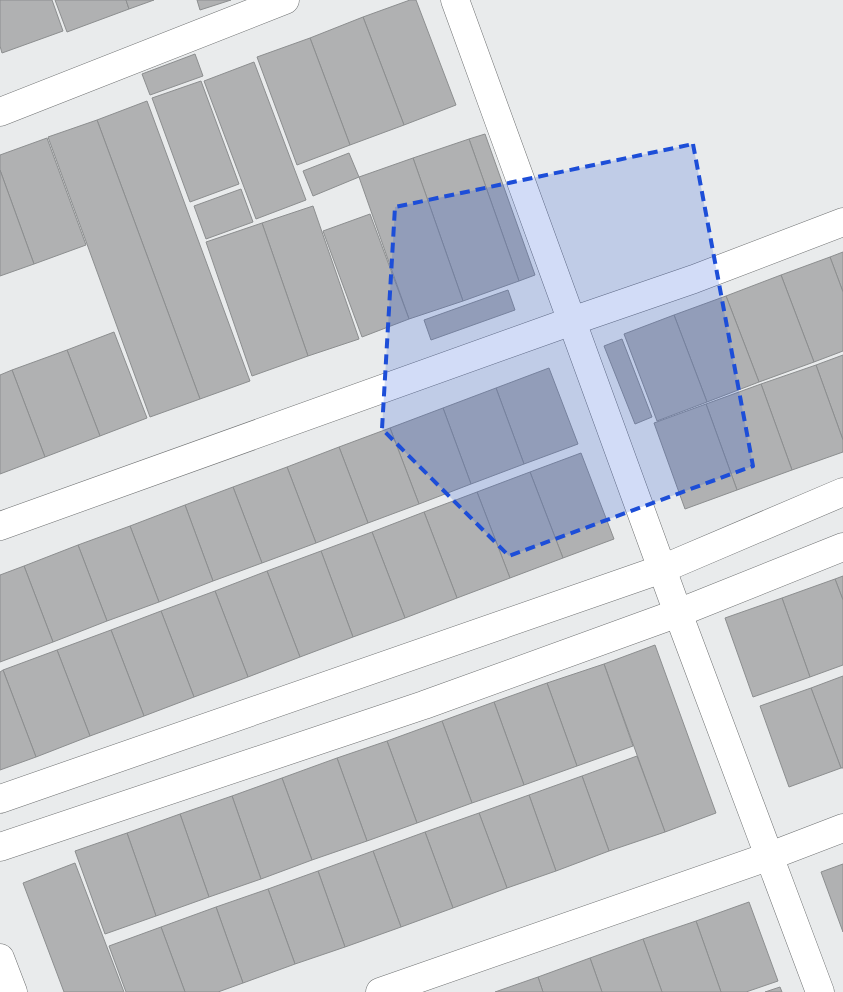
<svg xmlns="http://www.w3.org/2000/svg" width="843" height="992" viewBox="0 0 843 992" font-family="Signika,sans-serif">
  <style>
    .building { fill: #b0b1b2; stroke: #8c8e8f }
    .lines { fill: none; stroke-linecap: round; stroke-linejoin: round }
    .minor-casing { stroke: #6e7071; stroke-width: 29 }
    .minor { stroke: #fff; stroke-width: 28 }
    .marked { fill: #1d4ed8; fill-opacity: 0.2; stroke: #1d4ed8; stroke-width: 4; stroke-dasharray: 10 6; stroke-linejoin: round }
  </style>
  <rect width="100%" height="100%" fill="#e9ebec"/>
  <g class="building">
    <path d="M0,0H52L63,31L2,53L0,46Z"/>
    <path d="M55,0H126L129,9L67,32Z"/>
    <path d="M126,0H154L129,9Z"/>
    <path d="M197,0H231L200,10Z"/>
    <path d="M410,0H416L456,105L404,125L363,17Z"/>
    <path d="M363,17L404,125L350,145L310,38Z"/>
    <path d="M310,38L350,145L297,165L257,57Z"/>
    <path d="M195,54L203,76L150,95L142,74Z"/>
    <path d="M254,62L306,200L256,219L204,81Z"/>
    <path d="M201,81L239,184L190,202L152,98Z"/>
    <path d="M147,101L250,381L200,399L97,120Z"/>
    <path d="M97,120L200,399L150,417L48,137Z"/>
    <path d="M485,134L535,275L519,281L469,139Z"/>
    <path d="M47,138L86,245L34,264L0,170V155Z"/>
    <path d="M469,139L519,281L463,301L413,158Z"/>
    <path d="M349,153L359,177L313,196L303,171Z"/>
    <path d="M413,158L463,301L409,319L359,177Z"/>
    <path d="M0,170L34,264L0,276Z"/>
    <path d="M241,189L253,222L206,239L194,206Z"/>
    <path d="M313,206L359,339L308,356L262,223Z"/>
    <path d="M370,214L409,319L362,337L323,231Z"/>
    <path d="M262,223L308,356L252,376L206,242Z"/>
    <path d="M843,252V292L830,257Z"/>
    <path d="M830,257L843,292V351L814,362L781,275Z"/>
    <path d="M781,275L814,362L759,382L726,296Z"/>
    <path d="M508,290L515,310L431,340L424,320Z"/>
    <path d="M726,296L759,382L707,402L674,315Z"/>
    <path d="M674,315L707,402L657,421L624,334Z"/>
    <path d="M114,332L147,418L100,436L67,350Z"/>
    <path d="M622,339L652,417L635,424L604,346Z"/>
    <path d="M67,350L100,436L45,457L12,370Z"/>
    <path d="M843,355V440L816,365Z"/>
    <path d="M816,365L843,440V452L792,470L761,384Z"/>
    <path d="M549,368L578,444L524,464L496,388Z"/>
    <path d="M12,370L45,457L0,474V375Z"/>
    <path d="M761,384L792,470L737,490L706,404Z"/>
    <path d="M496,388L524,464L471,484L443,408Z"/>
    <path d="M706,404L737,490L685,509L654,423Z"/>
    <path d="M443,408L471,484L419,504L390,428Z"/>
    <path d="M390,428L419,504L368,523L339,447Z"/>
    <path d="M339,447L368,523L316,543L287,467Z"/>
    <path d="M581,453L614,539L563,558L530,472Z"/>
    <path d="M287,467L316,543L262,563L233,487Z"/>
    <path d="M530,472L563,558L510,578L477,492Z"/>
    <path d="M233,487L262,563L213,581L185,505Z"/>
    <path d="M477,492L510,578L457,598L424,512Z"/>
    <path d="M185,505L213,581L159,602L130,526Z"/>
    <path d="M424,512L457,598L405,618L372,532Z"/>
    <path d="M130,526L159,602L107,621L78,545Z"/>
    <path d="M372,532L405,618L353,637L321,551Z"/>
    <path d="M78,545L107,621L53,642L24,566Z"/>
    <path d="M321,551L353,637L300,657L267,571Z"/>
    <path d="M24,566L53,642L0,662V575Z"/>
    <path d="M267,571L300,657L248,677L215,591Z"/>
    <path d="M843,576V600L835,579Z"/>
    <path d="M835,579L843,600V665L810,677L782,598Z"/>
    <path d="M215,591L248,677L194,697L161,611Z"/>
    <path d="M782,598L810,677L753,697L725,618Z"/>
    <path d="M161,611L194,697L144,716L111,630Z"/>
    <path d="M111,630L144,716L90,736L57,650Z"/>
    <path d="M655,645L716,813L665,832L604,664Z"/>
    <path d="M57,650L90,736L36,757L3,670Z"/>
    <path d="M604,664L633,746L577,766L547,683Z"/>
    <path d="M3,670L36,757L0,770V672Z"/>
    <path d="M843,676V768H841L811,688Z"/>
    <path d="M547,683L577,766L524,785L494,702Z"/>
    <path d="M811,688L841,768L789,787L760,706Z"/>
    <path d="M494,702L524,785L472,803L442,721Z"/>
    <path d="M442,721L472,803L417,823L387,741Z"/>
    <path d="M387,741L417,823L367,841L337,758Z"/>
    <path d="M637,756L665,832L609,851L582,776Z"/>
    <path d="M337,758L367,841L312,860L282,778Z"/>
    <path d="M582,776L609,851L556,871L529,795Z"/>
    <path d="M282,778L312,860L261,879L232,796Z"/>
    <path d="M529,795L556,871L507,888L479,813Z"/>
    <path d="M232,796L261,879L209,897L180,814Z"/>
    <path d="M479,813L507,888L453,908L425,832Z"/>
    <path d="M180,814L209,897L156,916L127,833Z"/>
    <path d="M425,832L453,908L401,927L373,851Z"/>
    <path d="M127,833L156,916L105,934L75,851Z"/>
    <path d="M373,851L401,927L345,947L318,871Z"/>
    <path d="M75,863L124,992H64L23,883Z"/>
    <path d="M843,864V932L821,872Z"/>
    <path d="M318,871L345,947L295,964L268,889Z"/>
    <path d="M268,889L295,964L243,983L216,907Z"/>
    <path d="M749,902L778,981L746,992H721L696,921Z"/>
    <path d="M216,907L243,983L218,992H185L161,927Z"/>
    <path d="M696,921L721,992H662L643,939Z"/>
    <path d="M161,927L185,992H126L109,946Z"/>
    <path d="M643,939L662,992H602L590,958Z"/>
    <path d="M590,958L602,992H543L538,977Z"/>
    <path d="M538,977L543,992H495Z"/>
    <path d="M780,987L782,992H765Z"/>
  </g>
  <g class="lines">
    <defs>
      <g id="minor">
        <path d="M455,0L678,613L820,992"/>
        <path d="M0,112L285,0"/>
        <path d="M0,526L572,321L694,279L843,222"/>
        <path d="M0,799L662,569L843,492"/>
        <path d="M0,847L424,705L678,613L843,547"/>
        <path d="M0,958L13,992"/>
        <path d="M380,992L770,856L843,828"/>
      </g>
    </defs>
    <use href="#minor" class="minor-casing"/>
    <use href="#minor" class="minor"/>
  </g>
  <path class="marked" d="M693,144L753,466L509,556L382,429L395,207Z"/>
</svg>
